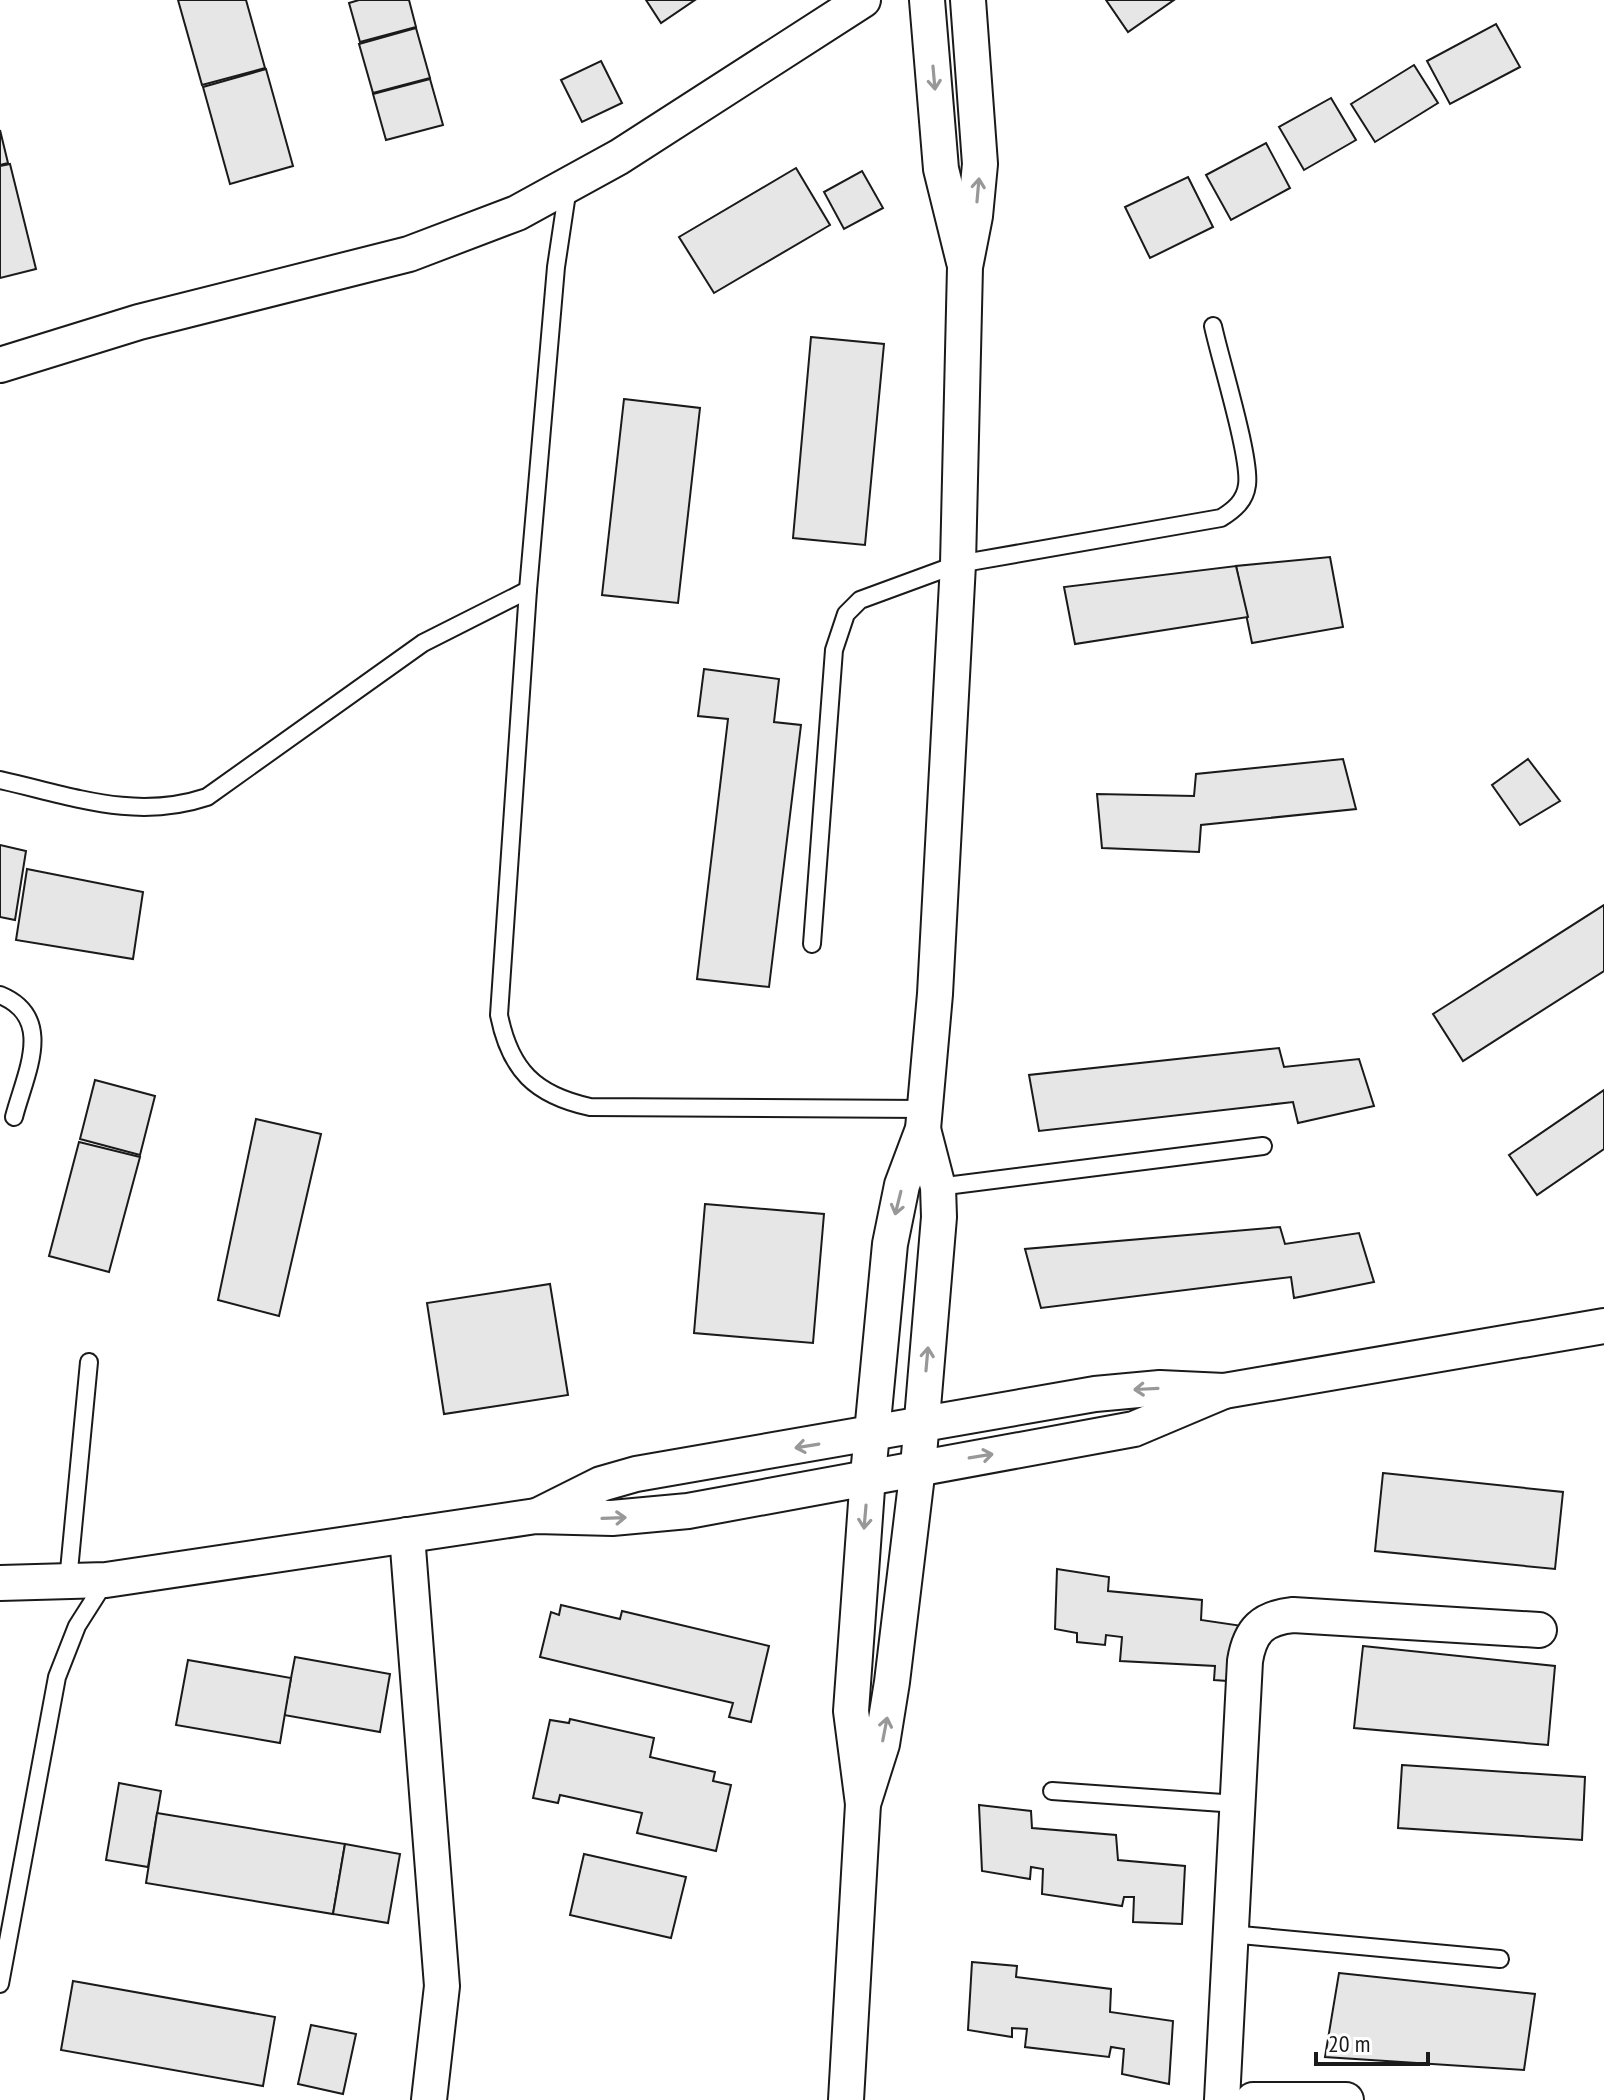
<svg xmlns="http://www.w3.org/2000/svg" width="1604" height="2100" viewBox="0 0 1604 2100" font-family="'PT Sans Narrow',sans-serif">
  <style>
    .building { fill: #e6e6e6; stroke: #1a1a1a; stroke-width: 2 }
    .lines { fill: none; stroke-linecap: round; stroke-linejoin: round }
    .service-casing { stroke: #1a1a1a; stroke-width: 20 }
    .minor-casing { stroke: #1a1a1a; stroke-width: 38 }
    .service { stroke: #fff; stroke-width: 16 }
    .minor { stroke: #fff; stroke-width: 34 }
    .oneway { stroke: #989898 }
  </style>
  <rect width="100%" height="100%" fill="#fff"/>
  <g class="building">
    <path d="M178,0H246L265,68L202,85Z"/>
    <path d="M359,0H409L416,27L360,42L349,3Z"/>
    <path d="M646,0H695L661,23Z"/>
    <path d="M1106,0H1174L1128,32Z"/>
    <path d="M1496,24L1520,67L1450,104L1427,61Z"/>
    <path d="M416,28L430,78L373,93L359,44Z"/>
    <path d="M601,61L622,103L582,122L561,80Z"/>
    <path d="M1414,65L1438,103L1375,142L1351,104Z"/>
    <path d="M266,69L293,166L230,184L203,87Z"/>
    <path d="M430,79L443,125L386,140L373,94Z"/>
    <path d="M1331,98L1356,140L1304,170L1279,127Z"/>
    <path d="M0,130L8,163L0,165Z"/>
    <path d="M1266,143L1290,188L1231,220L1206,175Z"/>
    <path d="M10,164L36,269L0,278V166Z"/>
    <path d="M796,168L830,225L714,293L679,237Z"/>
    <path d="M862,171L883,208L844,229L824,192Z"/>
    <path d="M1188,177L1213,227L1150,258L1125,207Z"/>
    <path d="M811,337L884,344L865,545L793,538Z"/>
    <path d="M624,399L700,408L678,603L602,595Z"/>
    <path d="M1330,557L1343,627L1252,643L1236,566Z"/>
    <path d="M1236,566L1248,617L1075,644L1064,587Z"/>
    <path d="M704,669L779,679L774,722L801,725L769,987L697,979L728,719L698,716Z"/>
    <path d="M1343,759L1356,809L1201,825L1199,852L1102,848L1097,794L1194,796L1196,774Z"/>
    <path d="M1528,759L1560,801L1520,825L1492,785Z"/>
    <path d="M0,845L26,851L15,920L0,917Z"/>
    <path d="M27,869L143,892L133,959L16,940Z"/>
    <path d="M1604,905V971L1463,1061L1433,1014Z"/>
    <path d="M1279,1048L1284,1067L1359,1059L1374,1106L1298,1123L1293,1102L1039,1131L1029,1075Z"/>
    <path d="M95,1080L155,1096L140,1155L80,1139Z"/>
    <path d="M1604,1090V1149L1537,1195L1509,1155Z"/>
    <path d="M256,1119L321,1134L279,1316L218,1300Z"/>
    <path d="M79,1142L140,1157L109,1272L49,1256Z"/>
    <path d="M705,1204L824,1214L813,1343L694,1333Z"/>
    <path d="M1280,1227L1285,1244L1359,1233L1374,1282L1294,1298L1291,1277L1041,1308L1025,1249Z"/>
    <path d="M550,1284L568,1395L444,1414L427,1303Z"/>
    <path d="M1383,1473L1563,1492L1555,1569L1375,1551Z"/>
    <path d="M1057,1569L1109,1577L1108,1591L1202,1600L1201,1620L1256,1628V1683L1214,1680L1215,1666L1120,1661L1122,1637L1106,1635L1105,1645L1077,1642V1633L1055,1629Z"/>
    <path d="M561,1605L620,1619L622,1611L769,1646L751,1722L729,1717L733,1703L540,1657L551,1612L559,1615Z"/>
    <path d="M1363,1646L1555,1666L1548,1745L1354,1728Z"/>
    <path d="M295,1657L390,1674L380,1732L284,1715Z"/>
    <path d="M188,1660L291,1678L280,1743L176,1725Z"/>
    <path d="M570,1719L654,1738L650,1757L715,1772L713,1781L731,1785L716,1851L637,1833L642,1813L560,1795L558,1803L533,1798L550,1720L569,1723Z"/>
    <path d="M1402,1765L1585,1777L1582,1840L1398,1828Z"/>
    <path d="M119,1783L161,1791L148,1867L106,1860Z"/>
    <path d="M979,1805L1031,1811L1032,1828L1116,1835L1118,1860L1185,1866L1182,1924L1133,1922L1134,1897H1124L1122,1906L1042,1894L1043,1869L1031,1867L1030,1879L982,1871Z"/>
    <path d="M157,1813L345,1844L333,1914L146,1883Z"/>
    <path d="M345,1844L400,1854L388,1923L333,1914Z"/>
    <path d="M584,1854L686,1877L671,1938L570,1915Z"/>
    <path d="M972,1962L1017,1966L1016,1977L1111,1989L1110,2012L1173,2021L1169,2084L1122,2074L1124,2049L1111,2047L1109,2057L1025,2047L1027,2029L1012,2028V2037L968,2030Z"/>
    <path d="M1339,1973L1535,1994L1524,2070L1325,2057Z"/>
    <path d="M73,1981L275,2017L263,2086L61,2050Z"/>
    <path d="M311,2025L356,2034L343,2094L298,2084Z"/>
  </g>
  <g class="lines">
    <defs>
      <g id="service">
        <path d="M568,187L556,267L528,590L499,1015C510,1070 535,1095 590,1107L925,1109"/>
        <path d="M0,780C72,796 135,821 207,797L423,643L528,590"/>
        <path d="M812,944L834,650L846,614L860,600L958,564L1221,518C1234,510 1245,501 1247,485C1251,458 1220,359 1213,326"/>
        <path d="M0,995C56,1018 25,1074 14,1117"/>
        <path d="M938,1187L1263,1146"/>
        <path d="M68,1581L89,1362"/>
        <path d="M1052,1791L1237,1804"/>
        <path d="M1230,1934L1500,1959"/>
        <path d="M0,1984L57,1677L77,1626L105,1582"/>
      </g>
      <g id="minor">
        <path d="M927,0L941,169L964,262"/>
        <path d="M0,365L139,322L409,254L517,213L619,157L863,0"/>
        <path d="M537,1516L601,1484L636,1474L1095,1394L1160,1388L1224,1391L1604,1326"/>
        <path d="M407,1535L442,1986L429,2100"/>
        <path d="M0,1583L106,1580L536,1516L612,1518L688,1511L1134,1429L1224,1391"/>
        <path d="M863,1804L851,1711L868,1475L890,1244L902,1185L923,1129L935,994L958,564L965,267L975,216L980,164L968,0"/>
        <path d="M846,2100L863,1804L882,1744L892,1682L918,1467L939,1217L938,1187L923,1129"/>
        <path d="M1222,2100L1245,1661C1250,1630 1263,1618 1293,1615L1539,1630"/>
        <path d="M1253,2100H1346"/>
      </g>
    </defs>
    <use href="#service" class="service-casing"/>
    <use href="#minor" class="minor-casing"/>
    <use href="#service" class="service"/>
    <use href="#minor" class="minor"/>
  </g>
  <defs><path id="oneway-shaft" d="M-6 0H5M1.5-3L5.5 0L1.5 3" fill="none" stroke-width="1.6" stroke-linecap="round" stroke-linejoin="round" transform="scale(2)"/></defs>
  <g class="oneway">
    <use href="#oneway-shaft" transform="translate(934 78) rotate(85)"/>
    <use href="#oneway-shaft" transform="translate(978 190) rotate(-85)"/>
    <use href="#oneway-shaft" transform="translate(898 1203) rotate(104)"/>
    <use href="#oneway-shaft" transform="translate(927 1359) rotate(-85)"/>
    <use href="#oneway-shaft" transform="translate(1146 1389) rotate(177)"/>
    <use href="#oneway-shaft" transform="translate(807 1446) rotate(171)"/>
    <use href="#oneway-shaft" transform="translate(981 1456) rotate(-9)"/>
    <use href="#oneway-shaft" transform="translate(865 1517) rotate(95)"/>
    <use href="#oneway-shaft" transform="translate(614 1518) rotate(-2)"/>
    <use href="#oneway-shaft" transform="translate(885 1729) rotate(-79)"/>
  </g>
  <path d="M1316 2052v12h112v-12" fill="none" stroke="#1a1a1a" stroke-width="4"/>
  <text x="1328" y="2052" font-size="24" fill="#1a1a1a" stroke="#ffffff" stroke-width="6" paint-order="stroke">20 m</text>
</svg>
